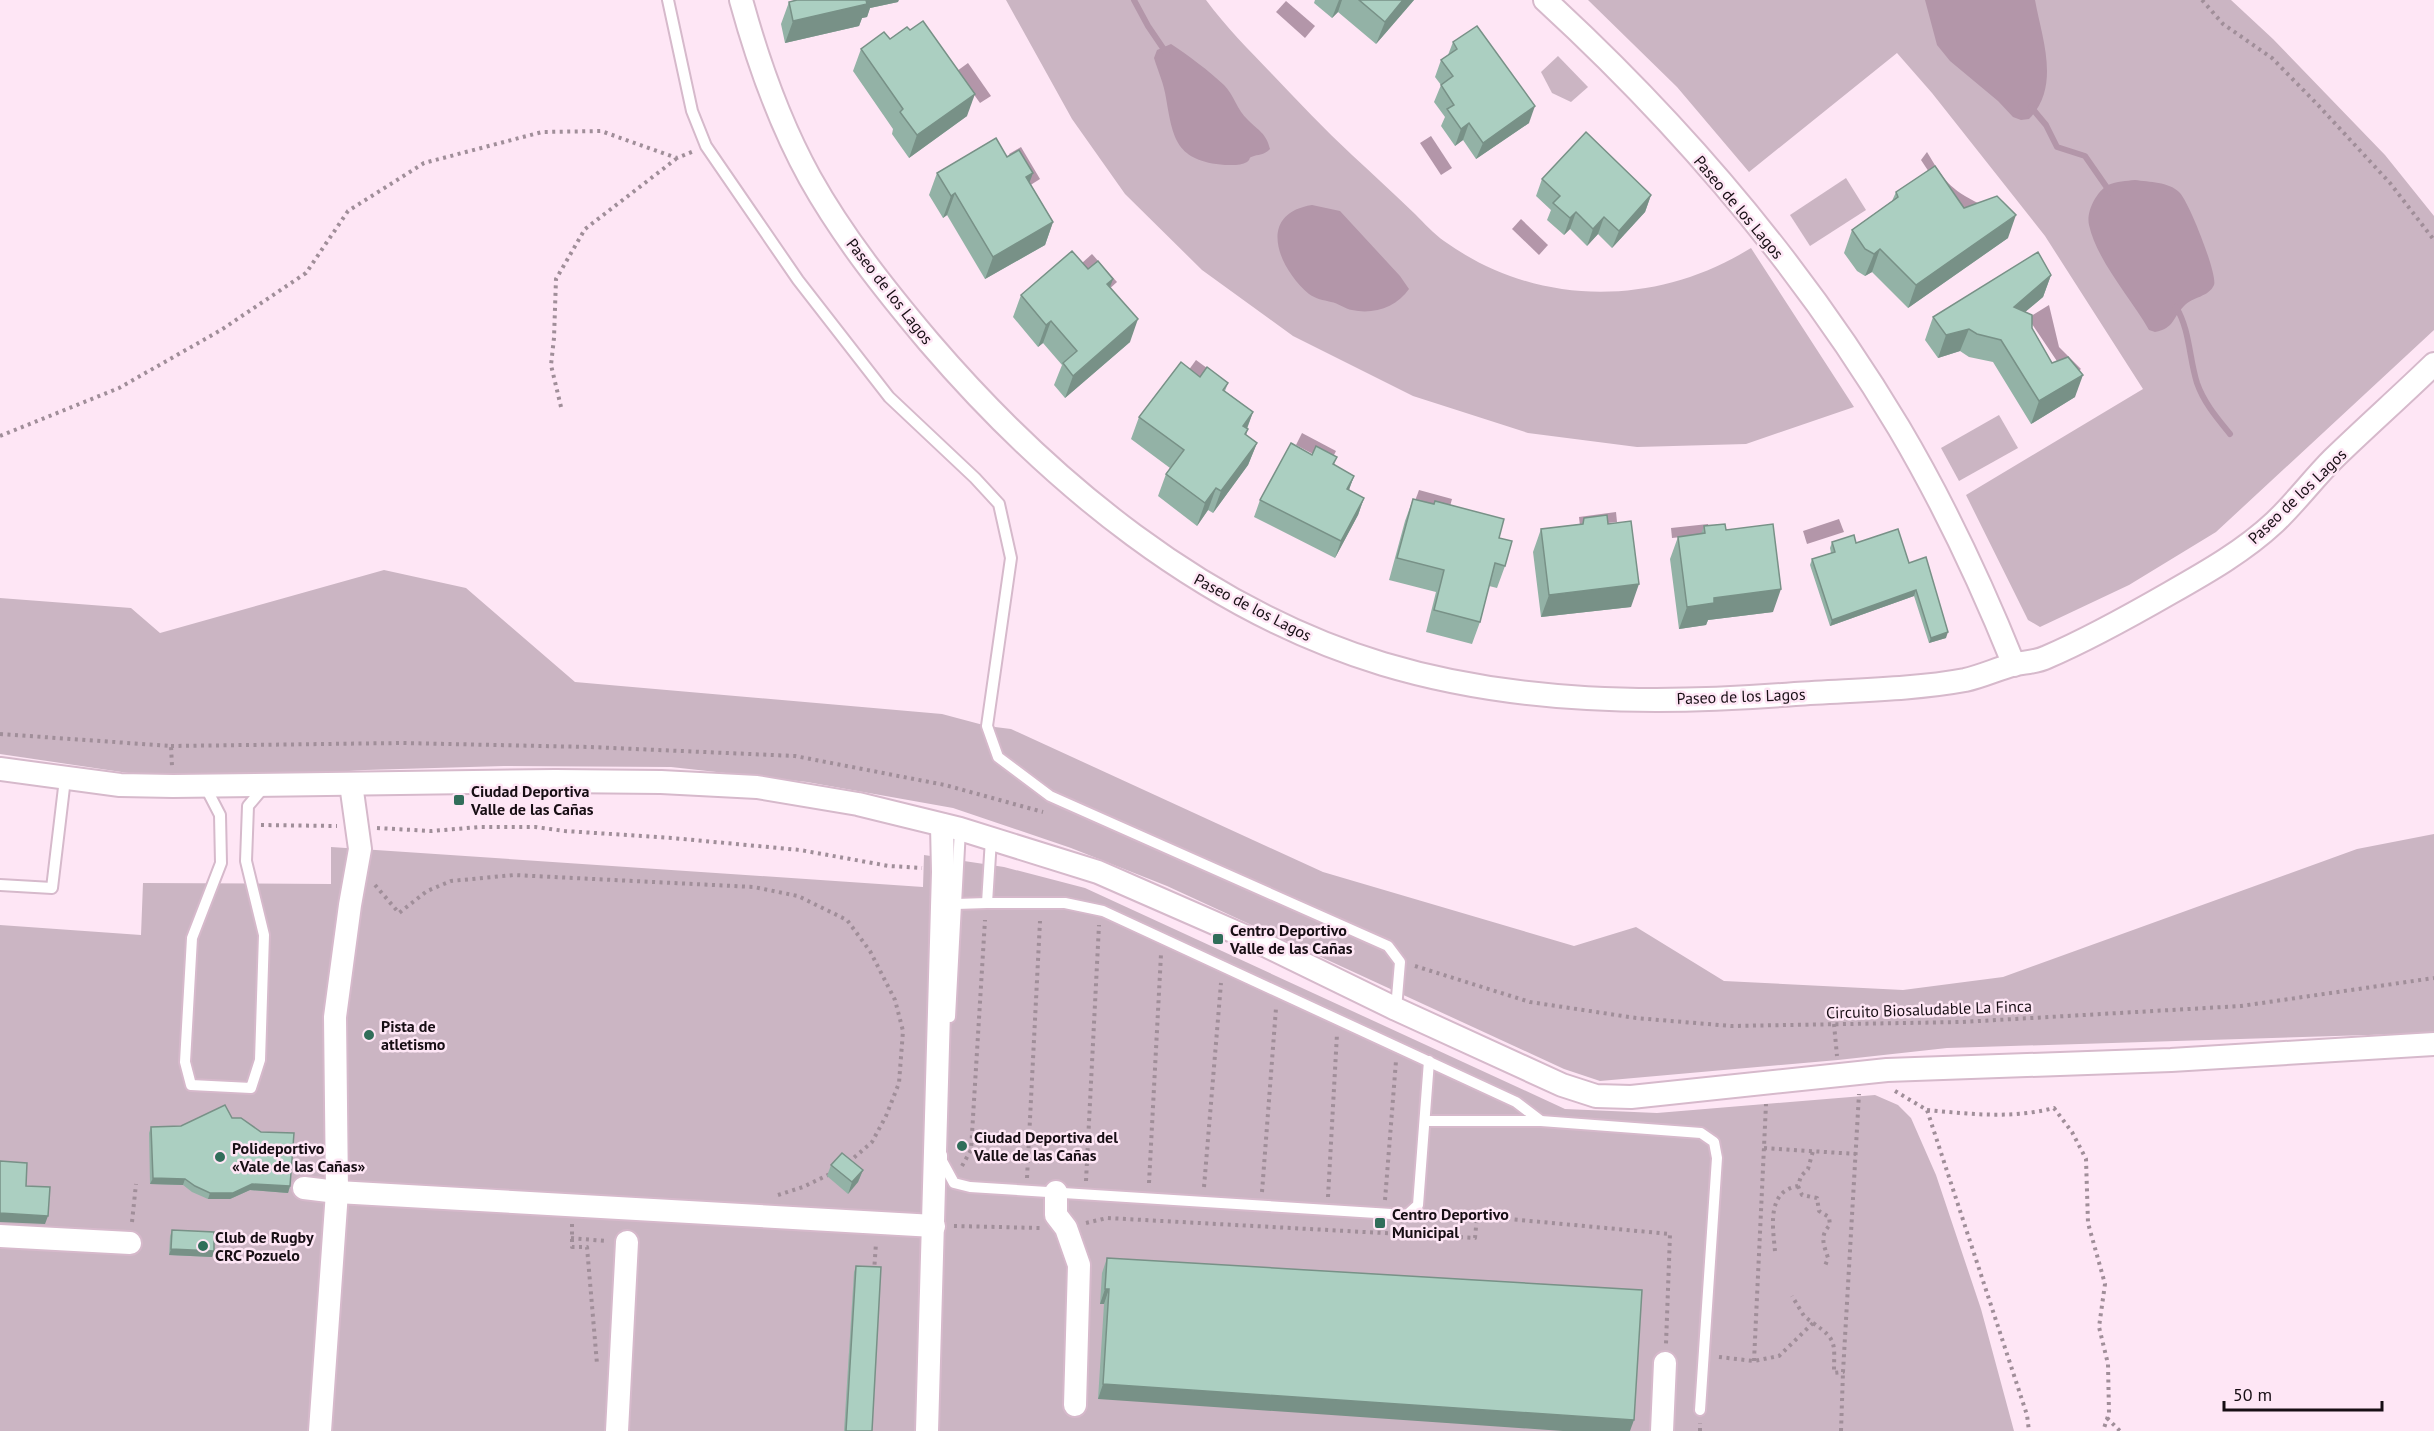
<svg xmlns="http://www.w3.org/2000/svg" width="2434" height="1431" viewBox="0 0 2434 1431" font-family="'PT Sans',sans-serif">
  <style>
    .green { fill: #cbb5c3 }
    .water { fill: #b396a9 }
    .lines { fill: none; stroke-linecap: round; stroke-linejoin: round }
    .stream { stroke: #b396a9; stroke-width: 6 }
    .lane-casing { stroke: #d6b9cb; stroke-width: 14 }
    .street-casing { stroke: #d6b9cb; stroke-width: 26 }
    .path { stroke: #a08e99; stroke-width: 4; stroke-dasharray: 3 4.5; stroke-linecap: butt }
    .lane { stroke: #fff; stroke-width: 10 }
    .street { stroke: #fff; stroke-width: 22 }
    .wall { fill: #93b2a6 }
    .shaded-wall { fill: #789187 }
    .building { fill: #abcfc1; stroke: #789187; stroke-width: 1.5 }
    .poi-dot { fill: #316e5a; stroke: #fee6f5; stroke-width: 2 }
    .labels { text-anchor: middle; stroke-width: 5; stroke-linejoin: round; paint-order: stroke }
    .street-label { font-size: 16px; fill: #170e14; stroke: #fee6f5 }
    .poi-label { font-size: 16px; font-weight: bold; fill: #170e14; stroke: #fee6f5; text-anchor: start }
  </style>
  <rect width="100%" height="100%" fill="#fee6f5"/>
  <g class="green">
    <path d="M1006,0H1206C1226,27 1249,50 1272,74C1298,101 1324,129 1352,155C1373,174 1394,194 1415,214C1424,223 1434,234 1444,241C1537,308 1656,307 1751,248L1854,407L1746,444L1637,447L1528,433L1413,396L1293,336L1202,270L1125,194L1072,119Z"/>
    <path d="M1588,0H2231L2273,39L2385,155L2434,216V330L2216,532L2129,585L2040,627L2028,620L1966,495L2143,389L2045,236L1932,93L1897,53L1749,172L1677,87Z"/>
    <path d="M1558,56L1588,87L1571,102L1552,93L1541,72Z"/>
    <path d="M1846,178L1866,210L1810,246L1790,215Z"/>
    <path d="M1999,415L2018,448L1959,481L1941,448Z"/>
    <path d="M384,570L466,588L575,682L942,714L987,726L1011,729L1323,872L1574,946L1636,927L1724,981L1903,990L2003,977L2357,849L2434,834V1033L1947,1048L1838,1060L1600,1081L1564,1069L1167,886L1071,848L953,808L807,782L671,767L504,766L365,770L270,776L172,775L135,774L0,754V598L131,608L160,633Z"/>
    <path d="M331,847L923,887L924,855L1004,867L1085,888L1565,1109L1657,1113L1875,1095L1898,1105L1911,1118L1936,1175L1981,1309L2014,1431H0V925L141,935L143,883L331,884Z"/>
  </g>
  <g class="water">
    <path d="M1925,0H2035C2042,39 2061,86 2029,119L2021,120L2013,117L1998,101L1950,61L1937,45Z"/>
    <path d="M1286,1L1315,26L1305,38L1276,12Z"/>
    <path d="M1171,44C1189,56 1208,70 1224,85C1234,95 1237,110 1248,120C1259,131 1266,133 1270,149C1264,155 1261,154 1254,156C1247,158 1252,158 1247,162C1241,166 1231,165 1225,165C1176,161 1173,139 1166,98C1164,84 1158,71 1154,58L1157,50Z"/>
    <path d="M968,63L991,96L980,103L957,71Z"/>
    <path d="M1431,136L1452,168L1441,175L1420,143Z"/>
    <path d="M1021,147L1040,179L1029,186L1009,154Z"/>
    <path d="M1927,152C1944,180 1949,189 1980,204L1955,211L1921,160Z"/>
    <path d="M2135,180C2149,182 2169,182 2179,192C2188,199 2218,275 2214,285C2209,297 2192,297 2184,306C2172,318 2175,328 2155,332L2149,330C2131,298 2097,261 2089,225C2086,212 2096,192 2108,185C2117,181 2126,181 2135,180Z"/>
    <path d="M1312,205L1340,211L1400,276L1409,289C1397,307 1373,315 1352,310C1345,309 1338,303 1331,302C1323,300 1316,299 1309,294C1278,268 1256,214 1312,205Z"/>
    <path d="M1521,219L1548,245L1539,255L1512,229Z"/>
    <path d="M1092,254L1117,282L1107,291L1082,263Z"/>
    <path d="M2049,305L2059,347L2081,369L2069,379L2028,318Z"/>
    <path d="M1196,360L1226,382L1218,393L1188,371Z"/>
    <path d="M1302,433L1336,451L1330,463L1296,445Z"/>
    <path d="M1419,490L1452,499L1449,510L1415,501Z"/>
    <path d="M1616,512L1617,522L1580,526L1579,517Z"/>
    <path d="M1839,519L1844,532L1807,544L1803,531Z"/>
    <path d="M1708,524L1709,534L1672,538L1671,528Z"/>
  </g>
  <g class="lines">
    <g class="stream">
      <path d="M1134,0L1148,26L1167,54"/>
      <path d="M2031,107L2046,125L2057,147L2085,156L2110,192"/>
      <path d="M2176,307C2190,330 2189,358 2197,383C2204,403 2217,418 2230,434"/>
    </g>
    <defs>
      <g id="lane">
        <path d="M668,0L692,111L706,146L798,280L889,397L975,478L999,504L1011,558L987,726L998,757L1050,796L1388,946L1400,962L1396,1009"/>
        <path d="M205,786L220,815L221,863L192,938L185,1062L191,1085L251,1088L260,1060L264,935L246,861L248,806L264,787"/>
        <path d="M991,839L987,903H1065L1103,911L1516,1102L1541,1121"/>
        <path d="M0,885L52,888L65,779"/>
        <path d="M956,904L987,903"/>
        <path d="M950,1017L960,829"/>
        <path d="M1426,1121H1541L1701,1133L1714,1142L1717,1158L1700,1410"/>
        <path d="M942,1155V1161L954,1183L970,1187L1407,1215L1418,1205L1429,1061"/>
      </g>
      <g id="street">
        <path d="M741,0C758,62 779,122 810,178C843,237 886,291 929,342C1049,482 1204,610 1383,664C1516,704 1658,705 1795,694C1851,690 1911,690 1965,680C1983,676 1999,668 2016,664C2027,662 2037,662 2047,657C2089,639 2130,616 2170,593C2207,572 2244,551 2275,522C2296,502 2313,479 2333,459C2366,427 2401,396 2434,364"/>
        <path d="M1545,0C1681,125 1804,269 1899,428C1944,504 1981,583 2014,665"/>
        <path d="M0,769L120,785L173,786L555,781L661,782L757,787L858,804L960,829L1098,872L1267,946L1396,1009L1562,1085L1596,1096L1631,1097L1887,1070L2171,1060L2434,1044"/>
        <path d="M304,1188L337,1192L934,1226"/>
        <path d="M1056,1192V1215L1066,1228L1079,1265L1075,1405"/>
        <path d="M0,1236L130,1243"/>
        <path d="M320,1431L337,1192L335,1017L350,905L360,849L351,784"/>
        <path d="M617,1431L627,1242"/>
        <path d="M927,1431L943,872L942,825"/>
        <path d="M1662,1431L1665,1363"/>
      </g>
    </defs>
    <use href="#lane" class="lane-casing"/>
    <use href="#street" class="street-casing"/>
    <g class="path">
      <path d="M2202,0L2223,24L2272,58L2317,104L2390,183L2434,240"/>
      <path d="M561,407L551,365L554,338L556,279L585,229L676,159"/>
      <path d="M0,436L119,388L221,330L306,273L348,211L424,163L542,132L601,131L677,158L694,151"/>
      <path d="M0,734L171,746L172,766"/>
      <path d="M171,746L402,743L590,747L795,756L945,785L1043,812"/>
      <path d="M261,825L337,826"/>
      <path d="M377,828L431,831L479,827H535L565,831L672,838L800,850L889,866L922,868"/>
      <path d="M375,885L399,913L427,891L451,881L514,875L754,887L798,896L847,920L870,951L895,1000L903,1031L899,1083L886,1116L872,1142L849,1162"/>
      <path d="M1415,966L1530,1002L1636,1018L1731,1026L1962,1022L2241,1006L2434,978"/>
      <path d="M1834,1024L1837,1056"/>
      <path d="M1895,1091L1927,1110L2027,1415L2029,1431"/>
      <path d="M1927,1110C1970,1114 2011,1119 2054,1108L2072,1132L2086,1159L2088,1223L2105,1284L2099,1327L2108,1364L2109,1413L2103,1431"/>
      <path d="M1764,1148L1856,1154"/>
      <path d="M962,1166L971,1150L985,920"/>
      <path d="M1027,1178L1040,921"/>
      <path d="M1086,1181L1099,925"/>
      <path d="M1149,1183L1161,954"/>
      <path d="M1798,1186L1802,1195L1817,1198L1819,1211L1829,1217L1830,1225C1819,1236 1824,1245 1828,1258L1825,1266"/>
      <path d="M1204,1187L1221,983"/>
      <path d="M1262,1192L1276,1008"/>
      <path d="M778,1195L803,1187L830,1174"/>
      <path d="M1328,1197L1337,1034"/>
      <path d="M1385,1200L1396,1061"/>
      <path d="M132,1222L136,1184"/>
      <path d="M1086,1223L1107,1218L1475,1238L1477,1216L1670,1234L1666,1344"/>
      <path d="M572,1224V1247H587L597,1364"/>
      <path d="M954,1226L1040,1228"/>
      <path d="M571,1238L606,1241"/>
      <path d="M1775,1251C1773,1228 1766,1191 1798,1186L1801,1176L1808,1169L1813,1151"/>
      <path d="M874,1272L876,1243"/>
      <path d="M1813,1323C1838,1340 1834,1344 1834,1373L1843,1372L1859,1094"/>
      <path d="M1719,1357L1754,1361L1779,1356L1813,1323L1804,1316L1792,1296"/>
      <path d="M1754,1361L1766,1104"/>
      <path d="M2107,1418L2120,1431"/>
      <path d="M1700,1431V1423"/>
      <path d="M1841,1431L1843,1372"/>
    </g>
    <use href="#lane" class="lane"/>
    <use href="#street" class="street"/>
  </g>
  <g class="wall">
    <path d="M1315,0H1414L1376,44L1338,12L1332,18L1314,3Z"/>
    <path d="M789,2H898L870,8L867,17L862,18L859,26L785,43L781,24Z"/>
    <path d="M890,39L967,116L909,158L892,134L893,129L853,71L861,49Z"/>
    <path d="M1453,42L1529,123L1476,159L1463,140L1455,146L1441,126L1445,117L1434,102L1441,85L1435,77L1441,60L1448,55Z"/>
    <path d="M1007,157L1029,182L1053,222L1045,245L985,279L947,215L943,218L929,195L937,173Z"/>
    <path d="M1542,179L1651,195L1645,212L1612,248L1598,234L1587,246L1570,229L1564,235L1547,220L1551,210L1536,196Z"/>
    <path d="M1896,192L1964,208L2008,238L1908,308L1872,272L1865,276L1857,271L1844,253L1852,230L1892,201Z"/>
    <path d="M1088,269L1110,287L1130,342L1065,398L1054,385L1062,365L1043,343L1038,347L1013,317L1021,295Z"/>
    <path d="M2051,275L2043,297L2025,312L2032,328L2052,363L2075,397L2031,424L1993,362L1969,357L1960,351L1938,358L1925,340L1933,317Z"/>
    <path d="M1200,377L1228,383L1225,391L1253,412L1247,429L1246,435L1257,443L1248,465L1213,513L1208,510L1197,526L1158,496L1166,474L1170,468L1131,439L1139,417Z"/>
    <path d="M1312,455L1337,457L1334,465L1354,476L1349,490L1364,498L1358,515L1335,558L1254,517L1260,500Z"/>
    <path d="M1413,499L1499,538L1505,566L1497,588L1489,586L1480,622L1472,644L1426,632L1436,592L1389,580L1405,521Z"/>
    <path d="M1584,518L1631,607L1541,617L1533,552L1541,529L1582,524Z"/>
    <path d="M1704,526L1726,530L1773,612L1708,620L1706,625L1679,629L1670,559L1678,537L1701,534Z"/>
    <path d="M1832,542L1856,543L1909,563L1946,638L1929,643L1914,596L1830,626L1810,565L1812,559L1831,553L1830,548Z"/>
    <path d="M232,1118L290,1186L288,1193L250,1190L230,1199H208L192,1192L183,1185L150,1184L149,1133L151,1127L181,1126Z"/>
    <path d="M831,1165L863,1170L858,1182L848,1194L827,1176Z"/>
    <path d="M172,1230L214,1251L212,1257L169,1255L170,1236Z"/>
    <path d="M1107,1258L1642,1290L1098,1399L1104,1304H1100L1102,1273Z"/>
    <path d="M856,1266L872,1431H844L854,1272Z"/>
  </g>
  <g class="shaded-wall">
    <path d="M864,0H899L898,2L870,8L867,17L862,18L859,26L785,43L793,21Z"/>
    <path d="M1339,0H1342L1338,12L1332,18Z"/>
    <path d="M1403,0H1414L1376,44L1385,22Z"/>
    <path d="M975,94L967,116L909,158L917,135Z"/>
    <path d="M1535,106L1529,123L1476,159L1483,143Z"/>
    <path d="M1469,123L1463,140L1455,146L1461,129Z"/>
    <path d="M1033,173L1025,195L1026,177Z"/>
    <path d="M955,193L947,215L943,218L951,196Z"/>
    <path d="M1651,195L1645,212L1612,248L1619,231Z"/>
    <path d="M1576,212L1570,229L1564,235L1570,218Z"/>
    <path d="M2016,215L2008,238L1908,308L1916,285Z"/>
    <path d="M1604,217L1598,234L1587,246L1593,229Z"/>
    <path d="M1053,222L1045,245L985,279L993,257Z"/>
    <path d="M1880,249L1872,272L1865,276L1874,254Z"/>
    <path d="M2051,275L2043,297L2005,329L2014,307Z"/>
    <path d="M1113,279L1105,301L1107,284Z"/>
    <path d="M1138,319L1130,342L1065,398L1073,376Z"/>
    <path d="M1051,321L1043,343L1038,347L1046,325Z"/>
    <path d="M1969,329L1960,351L1938,358L1946,335Z"/>
    <path d="M2083,375L2075,397L2031,424L2039,401Z"/>
    <path d="M1253,412L1245,433L1248,429L1240,452L1243,426Z"/>
    <path d="M1257,443L1248,465L1213,513L1221,491Z"/>
    <path d="M1354,476L1348,492L1347,489Z"/>
    <path d="M1216,488L1208,510L1197,526L1205,503Z"/>
    <path d="M1364,498L1358,515L1335,558L1341,541Z"/>
    <path d="M1639,584L1631,607L1541,617L1549,595Z"/>
    <path d="M1781,589L1773,612L1708,620L1706,625L1679,629L1687,607L1714,598Z"/>
    <path d="M1916,590L1914,596L1830,626L1832,620Z"/>
    <path d="M1948,632L1946,638L1929,643L1931,638Z"/>
    <path d="M863,1170L858,1182L848,1194L852,1182Z"/>
    <path d="M153,1178L185,1179L183,1185L150,1184Z"/>
    <path d="M252,1184L290,1186L288,1193L250,1190L230,1199H208L210,1193Z"/>
    <path d="M0,1213L48,1216L45,1224L0,1222Z"/>
    <path d="M171,1249L214,1251L212,1257L169,1255Z"/>
    <path d="M1105,1289H1109L1104,1304H1100Z"/>
    <path d="M1103,1384L1634,1420L1630,1431H1563L1098,1399Z"/>
  </g>
  <g class="building">
    <path d="M797,0H866L867,4L793,21L789,2Z"/>
    <path d="M1359,0H1403L1385,22Z"/>
    <path d="M923,21L975,94L917,135L900,112L903,109L861,49L884,32L890,39L907,27L910,30Z"/>
    <path d="M1477,26L1535,106L1483,143L1469,123L1461,129L1447,109L1454,105L1441,85L1453,76L1441,60L1457,49L1453,42Z"/>
    <path d="M1586,132L1651,195L1619,231L1604,217L1593,229L1576,212L1570,218L1553,203L1560,196L1542,179Z"/>
    <path d="M996,138L1007,157L1019,150L1033,173L1026,177L1053,222L993,257L955,193L951,196L937,173Z"/>
    <path d="M1935,166L1964,208L1997,196L2016,215L1916,285L1880,249L1874,254L1865,249L1852,230L1898,197L1896,192Z"/>
    <path d="M1072,251L1088,269L1098,261L1113,279L1107,284L1138,319L1073,376L1063,363L1077,351L1051,321L1046,325L1021,295Z"/>
    <path d="M2038,252L2051,275L2014,307L2032,315V328L2052,363L2068,357L2083,375L2039,401L2001,340L1977,334L1969,329L1946,335L1933,317Z"/>
    <path d="M1181,362L1200,377L1207,367L1228,383L1223,390L1253,412L1243,426L1248,429L1245,434L1257,443L1221,491L1216,488L1205,503L1166,474L1184,450L1139,417Z"/>
    <path d="M1291,443L1312,455L1316,446L1337,457L1333,464L1354,476L1347,489L1364,498L1341,541L1260,500Z"/>
    <path d="M1413,499L1434,504L1435,501L1504,519L1499,538L1512,541L1505,566L1495,563L1480,622L1434,610L1444,570L1397,558Z"/>
    <path d="M1607,515L1608,524L1631,521L1639,584L1549,595L1541,529L1583,524L1584,518Z"/>
    <path d="M1725,524L1726,530L1773,524L1781,589L1714,598V603L1687,607L1678,537L1705,533L1704,526Z"/>
    <path d="M1898,529L1909,563L1926,557L1948,632L1931,638L1916,590L1832,620L1812,559L1835,552L1832,542L1854,535L1856,543Z"/>
    <path d="M225,1105L232,1118H241L261,1132L294,1133L290,1186L252,1184L233,1193H210L195,1186L185,1179L153,1178L151,1127L181,1126Z"/>
    <path d="M842,1153L863,1170L852,1182L831,1165Z"/>
    <path d="M0,1161L27,1163L26,1186L50,1187L48,1216L0,1213Z"/>
    <path d="M172,1230L214,1232V1251L171,1249Z"/>
    <path d="M1107,1258L1642,1290L1634,1420L1103,1384L1109,1289H1105Z"/>
    <path d="M856,1266L881,1267L872,1431H846Z"/>
  </g>
  <g class="poi-dot">
    <rect x="453" y="794" width="12" height="12" rx="3"/>
    <rect x="1212" y="933" width="12" height="12" rx="3"/>
    <circle cx="369" cy="1035" r="6"/>
    <circle cx="962" cy="1146" r="6"/>
    <circle cx="220" cy="1157" r="6"/>
    <rect x="1374" y="1217" width="12" height="12" rx="3"/>
    <circle cx="203" cy="1246" r="6"/>
  </g>
  <g class="labels">
    <g class="street-label">
      <text transform="translate(1739 207) rotate(50)" y="6">Paseo de los Lagos</text>
      <text transform="translate(890 291) rotate(52)" y="6">Paseo de los Lagos</text>
      <text transform="translate(2297 496) rotate(-44)" y="6">Paseo de los Lagos</text>
      <text transform="translate(1253 607) rotate(27)" y="6">Paseo de los Lagos</text>
      <text transform="translate(1741 696) rotate(-2)" y="6">Paseo de los Lagos</text>
      <text transform="translate(1929 1009) rotate(-2)" y="6">Circuito Biosaludable La Finca</text>
    </g>
    <g class="poi-label">
      <text x="471" y="797">Ciudad Deportiva<tspan x="471" dy="18">Valle de las Cañas</tspan></text>
      <text x="1230" y="936">Centro Deportivo<tspan x="1230" dy="18">Valle de las Cañas</tspan></text>
      <text x="381" y="1032">Pista de<tspan x="381" dy="18">atletismo</tspan></text>
      <text x="974" y="1143">Ciudad Deportiva del<tspan x="974" dy="18">Valle de las Cañas</tspan></text>
      <text x="232" y="1154">Polideportivo<tspan x="232" dy="18">«Vale de las Cañas»</tspan></text>
      <text x="1392" y="1220">Centro Deportivo<tspan x="1392" dy="18">Municipal</tspan></text>
      <text x="215" y="1243">Club de Rugby<tspan x="215" dy="18">CRC Pozuelo</tspan></text>
    </g>
  </g>
  <path d="M2224 1401v9h158v-9" fill="none" stroke="#170e14" stroke-width="3"/>
  <text x="2233" y="1401" font-size="18" fill="#170e14" stroke="#fee6f5" stroke-width="4.5" paint-order="stroke">50 m</text>
</svg>
